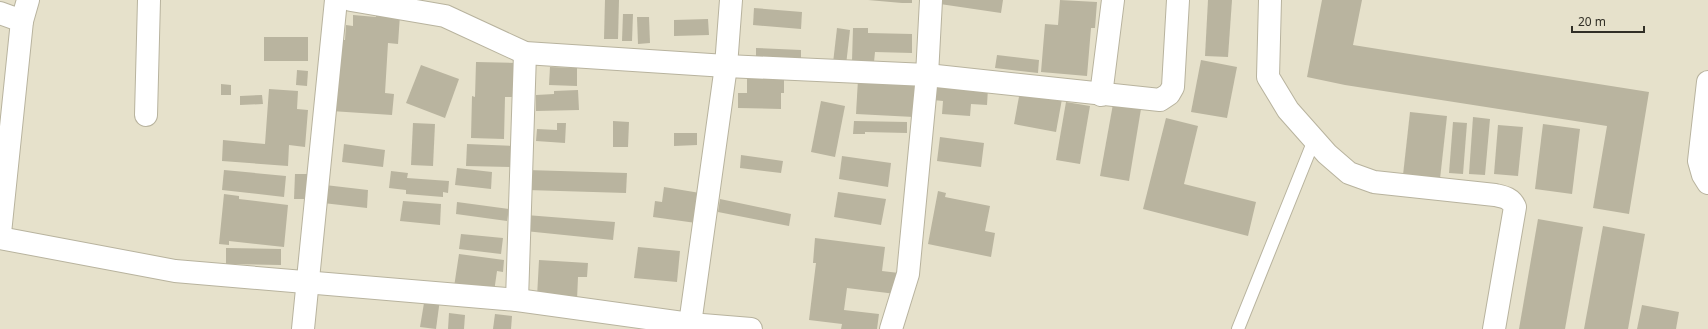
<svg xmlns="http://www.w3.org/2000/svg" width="1708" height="329" viewBox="0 0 1708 329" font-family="'Noto Sans',sans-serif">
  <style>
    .building { fill: #b9b49f }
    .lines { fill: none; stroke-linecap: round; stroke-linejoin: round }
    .lane-casing { stroke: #b8b39e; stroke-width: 14 }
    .street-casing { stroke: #b8b39e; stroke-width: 24 }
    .secondary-casing { stroke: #b8b39e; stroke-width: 24 }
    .lane { stroke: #fff; stroke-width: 12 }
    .street { stroke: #fff; stroke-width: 22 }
    .secondary { stroke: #fff; stroke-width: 22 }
  </style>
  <rect width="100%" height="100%" fill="#e6e1cb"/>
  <g class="building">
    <path d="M605,0H619L618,39H604Z"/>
    <path d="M868,0H912V3H902Z"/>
    <path d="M940,0H1003L1001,13L940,4Z"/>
    <path d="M1060,0L1097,2L1095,28H1091L1087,76L1041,72L1045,24L1058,25Z"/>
    <path d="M1208,0H1232L1228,57L1205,56Z"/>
    <path d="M1322,0H1362L1353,45L1649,92L1629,214L1593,208L1607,126L1345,85L1307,77Z"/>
    <path d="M754,8L802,12L801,29L753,25Z"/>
    <path d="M376,14L400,15L398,44L388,43L385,93L394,94L392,115L331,111L340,40H345L346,25L353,26V15L376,17Z"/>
    <path d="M623,14H633L632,41H622Z"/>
    <path d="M637,17H649L650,43L638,44Z"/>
    <path d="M708,19L709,35L674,36V20Z"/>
    <path d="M837,28L850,30L846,65L833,63Z"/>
    <path d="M853,28H868V33L912,34V53L875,52L874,62L852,61Z"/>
    <rect x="264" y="37" width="44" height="24"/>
    <path d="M756,48L801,50V62L756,61Z"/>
    <path d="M997,55L1039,60L1038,73L995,68Z"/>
    <path d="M1201,60L1237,67L1227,118L1191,112Z"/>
    <path d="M476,62L516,63L515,97H505L504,139L471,138L472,96L475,97Z"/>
    <path d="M421,65L459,79L445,118L406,103Z"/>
    <path d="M550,67L577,68V86L549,85Z"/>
    <path d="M297,70L308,71L307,86L296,85Z"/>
    <path d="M747,76L784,77V93H781V109L738,108V93H747Z"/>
    <path d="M858,79L916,81L914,117L856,114Z"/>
    <path d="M221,84L231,85V95H221Z"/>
    <path d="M934,84L988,88L987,105L971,104L970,116L942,114L943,101L933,100Z"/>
    <path d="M269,89L298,91L297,109L308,110L305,147L289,145L288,166L222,161L223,140L265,144Z"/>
    <path d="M578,90L579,110L536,111V95L554,94V91Z"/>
    <path d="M1020,91L1062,99L1056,132L1014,124Z"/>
    <path d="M262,95L263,104L240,105V96Z"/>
    <path d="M821,101L845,106L835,157L811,152Z"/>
    <path d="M1066,102L1090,106L1080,164L1056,160Z"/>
    <path d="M1113,104L1141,109L1129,181L1100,176Z"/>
    <path d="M1410,112L1447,116L1440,179L1403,175Z"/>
    <path d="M1473,117L1490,119L1485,175L1469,174Z"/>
    <path d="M1166,118L1198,126L1184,184L1256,202L1248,236L1143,209Z"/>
    <path d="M613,121L629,122L628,147H613Z"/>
    <path d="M854,121L907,122V133L865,132V134H853Z"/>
    <path d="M1453,122L1467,123L1463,174L1449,173Z"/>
    <path d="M413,123L435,124L433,166L411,165Z"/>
    <path d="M557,123H566L565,143L536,141L537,129L557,130Z"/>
    <path d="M1543,124L1580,129L1572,194L1535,189Z"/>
    <path d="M1498,125L1523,127L1518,176L1494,174Z"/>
    <path d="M674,133H697V145L674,146Z"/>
    <path d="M940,137L984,143L981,167L937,161Z"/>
    <path d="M344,144L385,150L383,167L342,162Z"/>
    <path d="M467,144L513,146V167L466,166Z"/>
    <path d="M741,155L783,161L781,173L740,168Z"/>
    <path d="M842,156L891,163L888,187L839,179Z"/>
    <path d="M457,168L492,172L491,189L455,185Z"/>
    <path d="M224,170L286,176L284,197L222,190Z"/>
    <path d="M527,170L627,173L626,193L527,190Z"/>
    <path d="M391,171L408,173L407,178L449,181L448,193L443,192V197L406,194V190L389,188Z"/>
    <path d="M295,174H310L309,199H294Z"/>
    <path d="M325,185L368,190L367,208L323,203Z"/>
    <path d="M664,187L700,193L696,223L653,217L655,201L662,202Z"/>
    <path d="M938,191L946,193L945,197L990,206L985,231L995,233L991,257L928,244Z"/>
    <path d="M838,192L886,199L881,225L834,217Z"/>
    <path d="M224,194L239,196V199L288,205L284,247L229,241V245L219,244Z"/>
    <path d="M720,199L791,214L789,226L718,212Z"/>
    <path d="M403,201L441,204L440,225L400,221Z"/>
    <path d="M457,202L509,209L507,221L456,214Z"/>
    <path d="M526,215L615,222L613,240L525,231Z"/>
    <path d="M1538,219L1583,227L1565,329H1519Z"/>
    <path d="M1603,226L1645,234L1628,329H1584Z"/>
    <path d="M461,234L503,238L501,254L459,249Z"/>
    <path d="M815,238L885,247L882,271L899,273L896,294L847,288L844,310L879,314L877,329H841L842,324L809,320L816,263H813Z"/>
    <path d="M638,247L680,251L677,282L634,278Z"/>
    <path d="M226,248L281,249V265L226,264Z"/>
    <path d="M459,254L504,260L503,272L497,271L494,292L454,287Z"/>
    <path d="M539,260L588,263L587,277H578L577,300L537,297Z"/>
    <path d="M425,297L440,299L436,329L420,327Z"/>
    <path d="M1642,305L1679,312L1676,329H1637Z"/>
    <path d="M449,313L465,315L464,329H448Z"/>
    <path d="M495,314L512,316L511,329H493Z"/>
  </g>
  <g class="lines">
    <defs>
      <path id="lane" d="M1238,329L1314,140"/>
      <g id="street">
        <path d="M351,0L445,16L525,53L726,66L927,75L1160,100L1169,94L1173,87L1178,0"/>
        <path d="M1270,0L1268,77L1288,110L1327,154L1349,173L1374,182L1495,195C1504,197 1511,198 1515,207L1494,329"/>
        <path d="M0,13L22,21"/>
        <path d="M1708,82L1699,161L1703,175L1708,183"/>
        <path d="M1101,95L1113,0"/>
        <path d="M146,115L149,0"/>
        <path d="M0,238L175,271L517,300L690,324L751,329"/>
        <path d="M517,300L525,53"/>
        <path d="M690,324L726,66L731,0"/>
        <path d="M303,329L336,0"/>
        <path d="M891,329L908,274L927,75L931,0"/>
      </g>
      <path id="secondary" d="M0,233L22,21L28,0"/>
    </defs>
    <use href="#lane" class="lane-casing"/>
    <use href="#street" class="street-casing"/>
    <use href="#secondary" class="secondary-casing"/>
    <use href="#lane" class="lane"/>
    <use href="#street" class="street"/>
    <use href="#secondary" class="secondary"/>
  </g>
  <path d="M1572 26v6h72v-6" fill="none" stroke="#312f26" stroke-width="2"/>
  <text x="1578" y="26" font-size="12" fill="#312f26" stroke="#e6e1cb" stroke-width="3" paint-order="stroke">20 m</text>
</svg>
